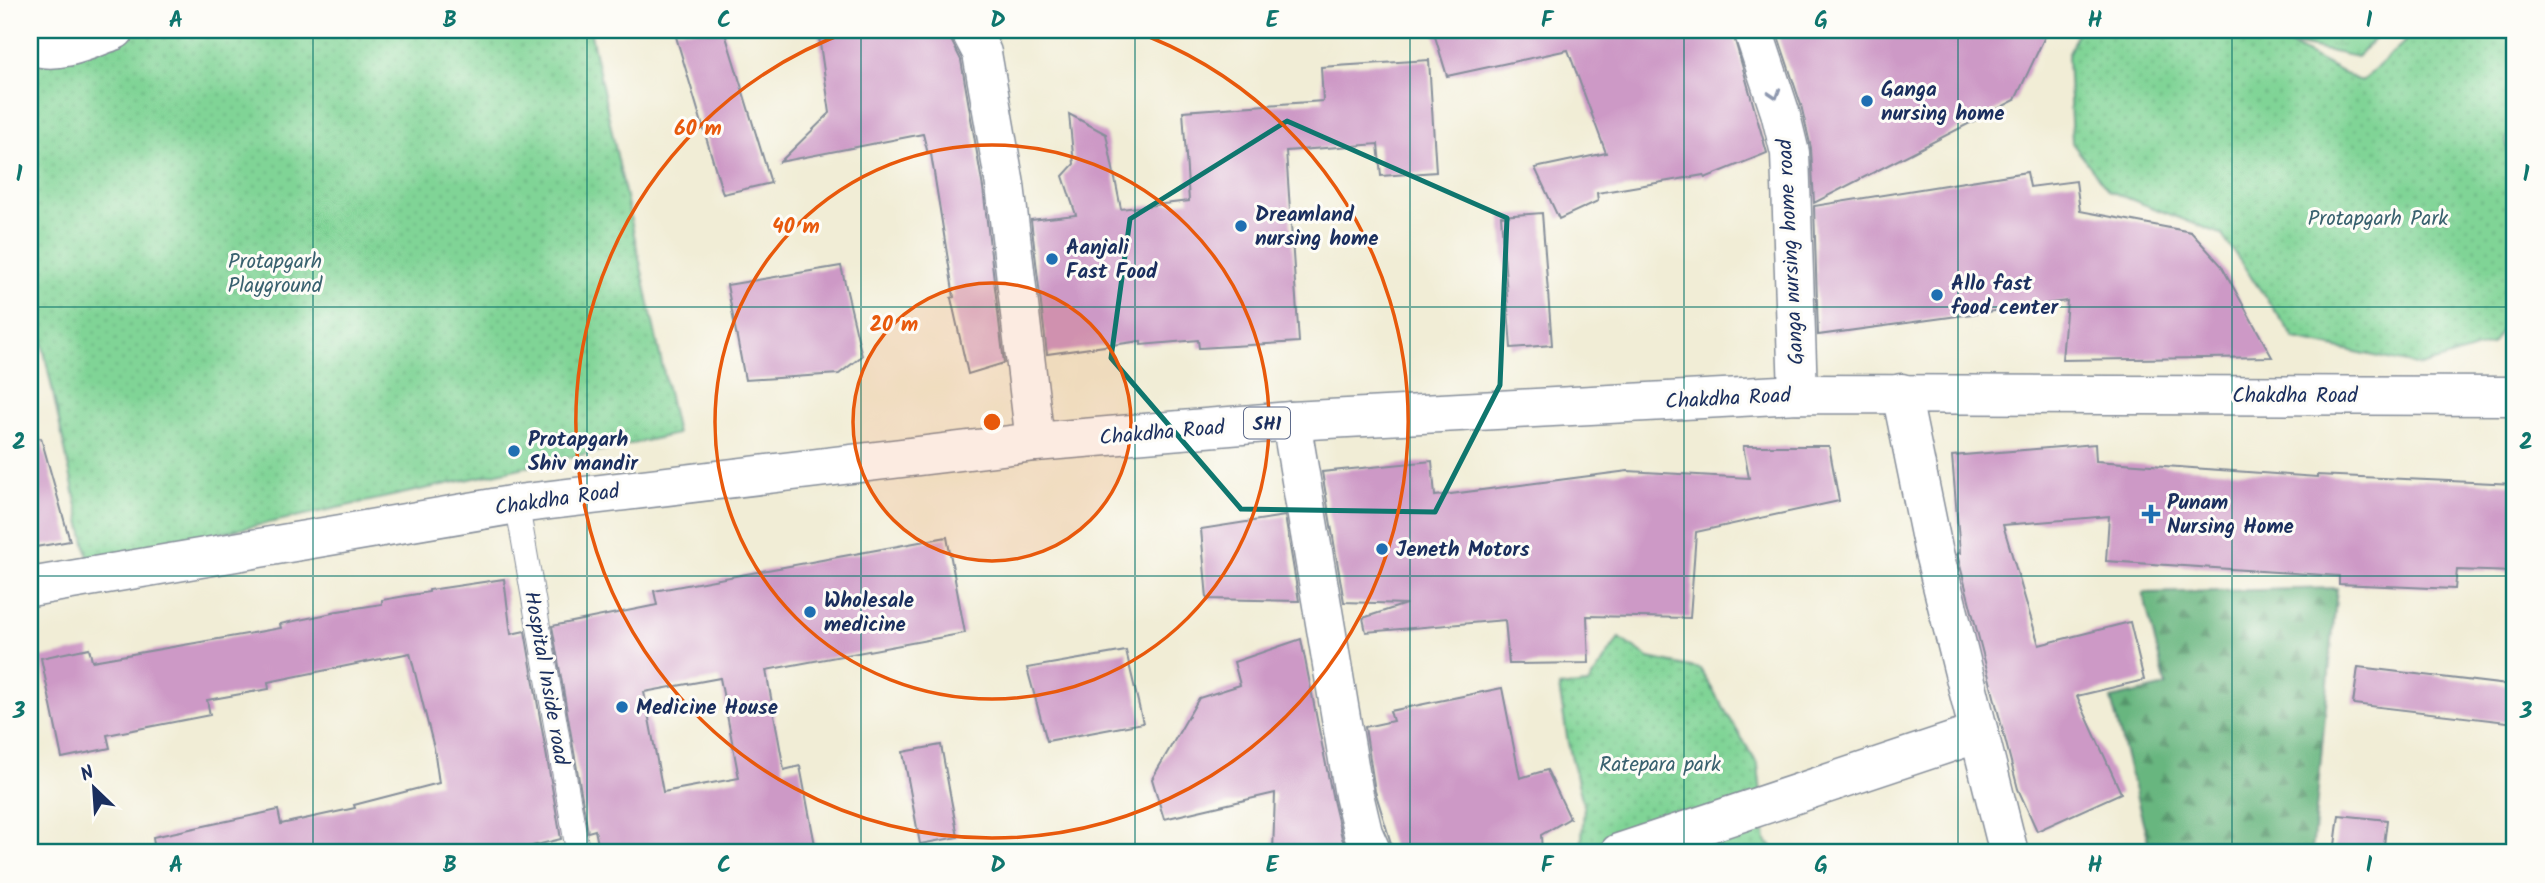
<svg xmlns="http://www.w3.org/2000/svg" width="2545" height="883" viewBox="0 0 2545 883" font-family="Kalam,sans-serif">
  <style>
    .forest { fill: url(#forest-firs); stroke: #42726e; stroke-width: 2 }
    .wetland { fill: url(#wetland-marsh); stroke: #4e827a; stroke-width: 2 }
    .park { fill: url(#park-dots); stroke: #4e827a; stroke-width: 2 }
    .building { fill: #cd99c6; fill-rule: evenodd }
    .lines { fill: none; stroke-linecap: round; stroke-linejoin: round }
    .service-casing { stroke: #868e9a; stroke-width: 25 }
    .minor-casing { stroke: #868e9a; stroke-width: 41 }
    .primary-casing { stroke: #868e9a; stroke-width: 41 }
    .service { stroke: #fff; stroke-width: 23 }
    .minor { stroke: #fff; stroke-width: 38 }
    .primary { stroke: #fff; stroke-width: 38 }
    .oneway { stroke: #8d97ae }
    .marked { fill: none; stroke: #0f766e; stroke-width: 5; stroke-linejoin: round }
    .grid { fill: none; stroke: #0f766e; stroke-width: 2; stroke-opacity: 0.55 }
    .ring { fill: none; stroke: #e8590c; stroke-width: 3.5 }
    .poi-dot { fill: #1f6fb2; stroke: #fdfcf7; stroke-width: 2.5 }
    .labels { text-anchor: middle; stroke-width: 6; stroke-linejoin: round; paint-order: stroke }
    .shield { fill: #fdfcf7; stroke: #5f6c8c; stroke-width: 2 }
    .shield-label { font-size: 19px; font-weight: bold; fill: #1b2f5e }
    .poi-label { font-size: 21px; font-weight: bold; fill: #1b2f5e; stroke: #fdfcf7; text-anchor: start }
    .park-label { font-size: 21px; fill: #39616f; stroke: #fdfcf7 }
    .street-label { font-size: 21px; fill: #1b2f5e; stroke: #fdfcf7 }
    .centre { fill: #e8590c; stroke: #fdfcf7; stroke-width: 3.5 }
    .ring-label { font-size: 21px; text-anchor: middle; font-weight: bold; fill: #e8590c; stroke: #fdfcf7; stroke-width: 6; stroke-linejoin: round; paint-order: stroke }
    .neatline { fill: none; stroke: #0f766e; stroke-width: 2.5 }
    .grid-label { font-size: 23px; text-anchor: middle; font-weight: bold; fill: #0f766e }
  </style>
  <defs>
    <pattern id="forest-firs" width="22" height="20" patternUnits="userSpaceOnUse" patternTransform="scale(1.75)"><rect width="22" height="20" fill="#68b67f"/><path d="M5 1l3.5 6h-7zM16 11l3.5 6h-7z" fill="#55946b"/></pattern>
    <pattern id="wetland-marsh" width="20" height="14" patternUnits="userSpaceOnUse" patternTransform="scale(1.75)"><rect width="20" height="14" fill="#80d496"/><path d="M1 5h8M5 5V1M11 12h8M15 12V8" fill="none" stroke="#6eb684"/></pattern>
    <pattern id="park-dots" width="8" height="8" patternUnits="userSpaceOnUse" patternTransform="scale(1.75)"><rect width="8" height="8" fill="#80d496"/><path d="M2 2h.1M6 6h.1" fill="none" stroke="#6eb684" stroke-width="1.8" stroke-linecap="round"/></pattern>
  </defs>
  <rect width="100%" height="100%" fill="#fdfcf7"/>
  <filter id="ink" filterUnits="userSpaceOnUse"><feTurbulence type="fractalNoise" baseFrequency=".0143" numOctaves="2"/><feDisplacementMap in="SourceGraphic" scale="14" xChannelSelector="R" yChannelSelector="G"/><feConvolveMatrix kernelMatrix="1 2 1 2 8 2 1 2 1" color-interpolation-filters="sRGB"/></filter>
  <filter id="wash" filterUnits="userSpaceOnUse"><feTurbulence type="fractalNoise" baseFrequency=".00686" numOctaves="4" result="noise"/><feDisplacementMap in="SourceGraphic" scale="28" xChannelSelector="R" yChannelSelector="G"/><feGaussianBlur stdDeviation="1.57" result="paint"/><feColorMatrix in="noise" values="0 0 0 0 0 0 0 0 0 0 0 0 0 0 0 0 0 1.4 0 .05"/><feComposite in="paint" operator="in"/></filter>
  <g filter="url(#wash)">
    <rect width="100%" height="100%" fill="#f1edd6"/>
    <path class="forest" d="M2337,588L2312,853H2151L2111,699L2166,686L2143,593Z"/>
    <path class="wetland" d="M2262,30H2261H2383L2357,57L2270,39Z"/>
    <g class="park">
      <path d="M30,30H590L677,434L89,562L30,285Z"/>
      <path d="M2078,30H2225L2285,42L2361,82L2413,34L2421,30H2515V125L2506,139L2515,198V309L2492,344L2421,366L2295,339L2221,234L2109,191L2072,143L2068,56Z"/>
      <path d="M1619,638L1649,658L1700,669L1758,765L1766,841L1778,853H1581L1584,807L1568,743L1559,687L1588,684Z"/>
    </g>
    <g id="blocks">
      <g class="building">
        <path d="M674,30H724L771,183L723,194Z"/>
        <path d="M818,30H948L951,40L961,60L983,188L1004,363L968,374L951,298L954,297L931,154H928L923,134L780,162L830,113Z"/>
        <path d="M1433,30H1732L1767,153L1705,178L1704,175L1597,193L1598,201L1559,219L1535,168L1606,153L1568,50L1447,76Z"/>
        <path d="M1776,30H2048L2015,100L1814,203L1811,148L1801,105Z"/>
        <path d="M1429,60L1436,172L1381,176L1378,144L1286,151L1299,342L1199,348L1198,340L1141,345V341L1047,354L1031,220L1076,215L1063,176L1074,164L1069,114L1106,134L1121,209L1189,201L1183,111L1323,101L1321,67Z"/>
        <path d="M2027,172L2030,187L2076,181L2080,211L2191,232L2221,265L2272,357L2062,360L2067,301L1818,335L1814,206Z"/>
        <path d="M1542,213L1552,345L1511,348L1501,216Z"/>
        <path d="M841,266L862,356L839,374L745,380L727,285Z"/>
        <path d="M41,438L70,541L30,548V439Z"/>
        <path d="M2095,444L2096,461L2317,477V475L2515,484V572L2457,570L2455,589L2339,584V576L2106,561L2109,516L2003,525L2039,645L2130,622L2144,680L2077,696L2121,793L2037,831L2018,789L1957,554L1960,553L1952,456Z"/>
        <path d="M1743,446H1829L1839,501L1696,532L1690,618L1587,616L1589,663L1509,664L1505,620L1366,632L1363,618L1406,604L1344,602L1322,472L1432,461L1435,496L1628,471L1749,478Z"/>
        <path d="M1285,516L1299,601L1207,599L1201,529Z"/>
        <path d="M947,537L965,633L766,670L784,770L800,766L816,850L797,853H600L595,830L588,832L552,626L657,605L654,591ZM720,678L739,778L663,792L644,692Z"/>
        <path d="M504,579L511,634L525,631L561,839L503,853H155L153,837L278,810L281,824L355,808L354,805L439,783L434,748L410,653L268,682L269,689L207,700L210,715L107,735L110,748L62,758L41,658L89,648L92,661L281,628L280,624L333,613L332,612L382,604V600L429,592V590Z"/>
        <path d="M1301,639L1333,800L1342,838L1348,853H1273L1275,793L1164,819L1152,779L1199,698L1240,685L1234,662Z"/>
        <path d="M1126,651L1143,723L1047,741L1027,668Z"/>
        <path d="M2358,667L2515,686V723L2353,704Z"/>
        <path d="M1502,688L1520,778L1547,770L1570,818L1541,835L1542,853H1394L1375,791L1365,727L1393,721L1390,711Z"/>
        <path d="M941,745L958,837L920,844L903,752Z"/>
        <path d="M2339,815L2387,820L2383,853H2334Z"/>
      </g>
    </g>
  </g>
  <g filter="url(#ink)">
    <use href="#blocks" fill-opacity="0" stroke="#868e9a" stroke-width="2"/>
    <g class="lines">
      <defs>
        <path id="service" d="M517,504L578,853"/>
        <g id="minor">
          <path d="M970,30L982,53L1005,185L1035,442"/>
          <path d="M1753,30L1780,112L1790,153L1798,394"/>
          <path d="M30,45C57,56 89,40 115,30"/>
          <path d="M1291,421L1354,795L1363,833L1372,853"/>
          <path d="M1619,853L1979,733"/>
        </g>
        <g id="primary">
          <path d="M1901,393L1933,549L2009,853"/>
          <path d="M30,587L517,504L1035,442L1291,421L1798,394L2515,396"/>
        </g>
      </defs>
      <use href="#service" class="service-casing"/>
      <use href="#minor" class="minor-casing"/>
      <use href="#primary" class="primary-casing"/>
      <use href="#service" class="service"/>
      <use href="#minor" class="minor"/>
      <use href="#primary" class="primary"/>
    </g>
    <defs><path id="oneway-chevron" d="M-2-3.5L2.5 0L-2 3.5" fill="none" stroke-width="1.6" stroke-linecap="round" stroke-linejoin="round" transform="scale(1.75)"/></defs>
    <use class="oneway" href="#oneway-chevron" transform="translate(1775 94) rotate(72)"/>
  </g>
  <path class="marked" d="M1287,121L1507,218L1500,385L1435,512L1241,509L1111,358L1130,219Z"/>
  <path class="grid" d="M313,30V853M587,30V853M861,30V853M1135,30V853M1410,30V853M1684,30V853M1958,30V853M2232,30V853M30,307H2515M30,576H2515"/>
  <circle cx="992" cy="422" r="139" fill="#e8590c" fill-opacity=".12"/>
  <g class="ring">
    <circle cx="992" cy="422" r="139"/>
    <circle cx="992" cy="422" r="277"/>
    <path d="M1131 30A416 416 0 1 1 853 30"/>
  </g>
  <g class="poi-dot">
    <circle cx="1867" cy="101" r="7"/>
    <circle cx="1241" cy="226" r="7"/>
    <circle cx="1052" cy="259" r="7"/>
    <circle cx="1937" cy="295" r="7"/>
    <circle cx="514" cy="451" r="7"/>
    <path d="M2147.5 503.5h7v7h7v7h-7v7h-7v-7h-7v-7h7z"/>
    <circle cx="1382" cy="549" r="7"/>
    <circle cx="810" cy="612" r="7"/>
    <circle cx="622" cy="707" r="7"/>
  </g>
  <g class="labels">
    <rect class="shield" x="1244" y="407.5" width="46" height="31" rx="5"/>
    <g class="shield-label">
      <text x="1267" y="430">SH1</text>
    </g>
    <g class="poi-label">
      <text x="1881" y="96">Ganga<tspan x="1881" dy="24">nursing home</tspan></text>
      <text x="1255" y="221">Dreamland<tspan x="1255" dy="24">nursing home</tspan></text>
      <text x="1066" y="254">Aanjali<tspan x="1066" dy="24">Fast Food</tspan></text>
      <text x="1951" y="290">Allo fast<tspan x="1951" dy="24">food center</tspan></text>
      <text x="528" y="446">Protapgarh<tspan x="528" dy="24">Shiv mandir</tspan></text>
      <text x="2167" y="509">Punam<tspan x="2167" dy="24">Nursing Home</tspan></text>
      <text x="1396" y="556">Jeneth Motors</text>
      <text x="824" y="607">Wholesale<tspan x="824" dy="24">medicine</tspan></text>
      <text x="636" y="714">Medicine House</text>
    </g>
    <g class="park-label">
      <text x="2378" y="225">Protapgarh Park</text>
      <text x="275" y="268">Protapgarh<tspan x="275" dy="24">Playground</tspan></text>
      <text x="1660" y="771">Ratepara park</text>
    </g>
    <g class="street-label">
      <text transform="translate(1790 252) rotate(-93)" y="7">Ganga nursing home road</text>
      <text x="2295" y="402">Chakdha Road</text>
      <text transform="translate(1728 398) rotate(-3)" y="7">Chakdha Road</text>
      <text transform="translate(1162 432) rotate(-5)" y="7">Chakdha Road</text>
      <text transform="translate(557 499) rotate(-8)" y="7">Chakdha Road</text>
      <text transform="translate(547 678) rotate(80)" y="7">Hospital Inside road</text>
    </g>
  </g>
  <circle cx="992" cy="422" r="10" class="centre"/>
  <g class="ring-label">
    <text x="698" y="135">60 m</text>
    <text x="796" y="233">40 m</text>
    <text x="894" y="331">20 m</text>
  </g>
  <rect width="2545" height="883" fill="none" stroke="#fdfcf7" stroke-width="77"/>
  <g transform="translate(94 788) rotate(335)" stroke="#fdfcf7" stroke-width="5" paint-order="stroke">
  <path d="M0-5L12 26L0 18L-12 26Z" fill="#1b2f5e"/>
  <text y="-10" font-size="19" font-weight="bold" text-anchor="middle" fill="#1b2f5e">N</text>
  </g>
  <rect x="38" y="38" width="2468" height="806" class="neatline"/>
  <g class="grid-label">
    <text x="176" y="27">A</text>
    <text x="450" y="27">B</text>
    <text x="724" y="27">C</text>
    <text x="998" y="27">D</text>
    <text x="1272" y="27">E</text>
    <text x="1547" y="27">F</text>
    <text x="1821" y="27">G</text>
    <text x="2095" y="27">H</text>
    <text x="2369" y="27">I</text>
    <text x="19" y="181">1</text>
    <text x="2526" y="181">1</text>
    <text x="19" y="449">2</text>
    <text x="2526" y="449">2</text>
    <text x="19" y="718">3</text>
    <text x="2526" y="718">3</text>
    <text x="176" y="872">A</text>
    <text x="450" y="872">B</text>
    <text x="724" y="872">C</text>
    <text x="998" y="872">D</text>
    <text x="1272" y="872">E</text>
    <text x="1547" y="872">F</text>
    <text x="1821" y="872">G</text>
    <text x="2095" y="872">H</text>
    <text x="2369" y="872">I</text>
  </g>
</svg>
